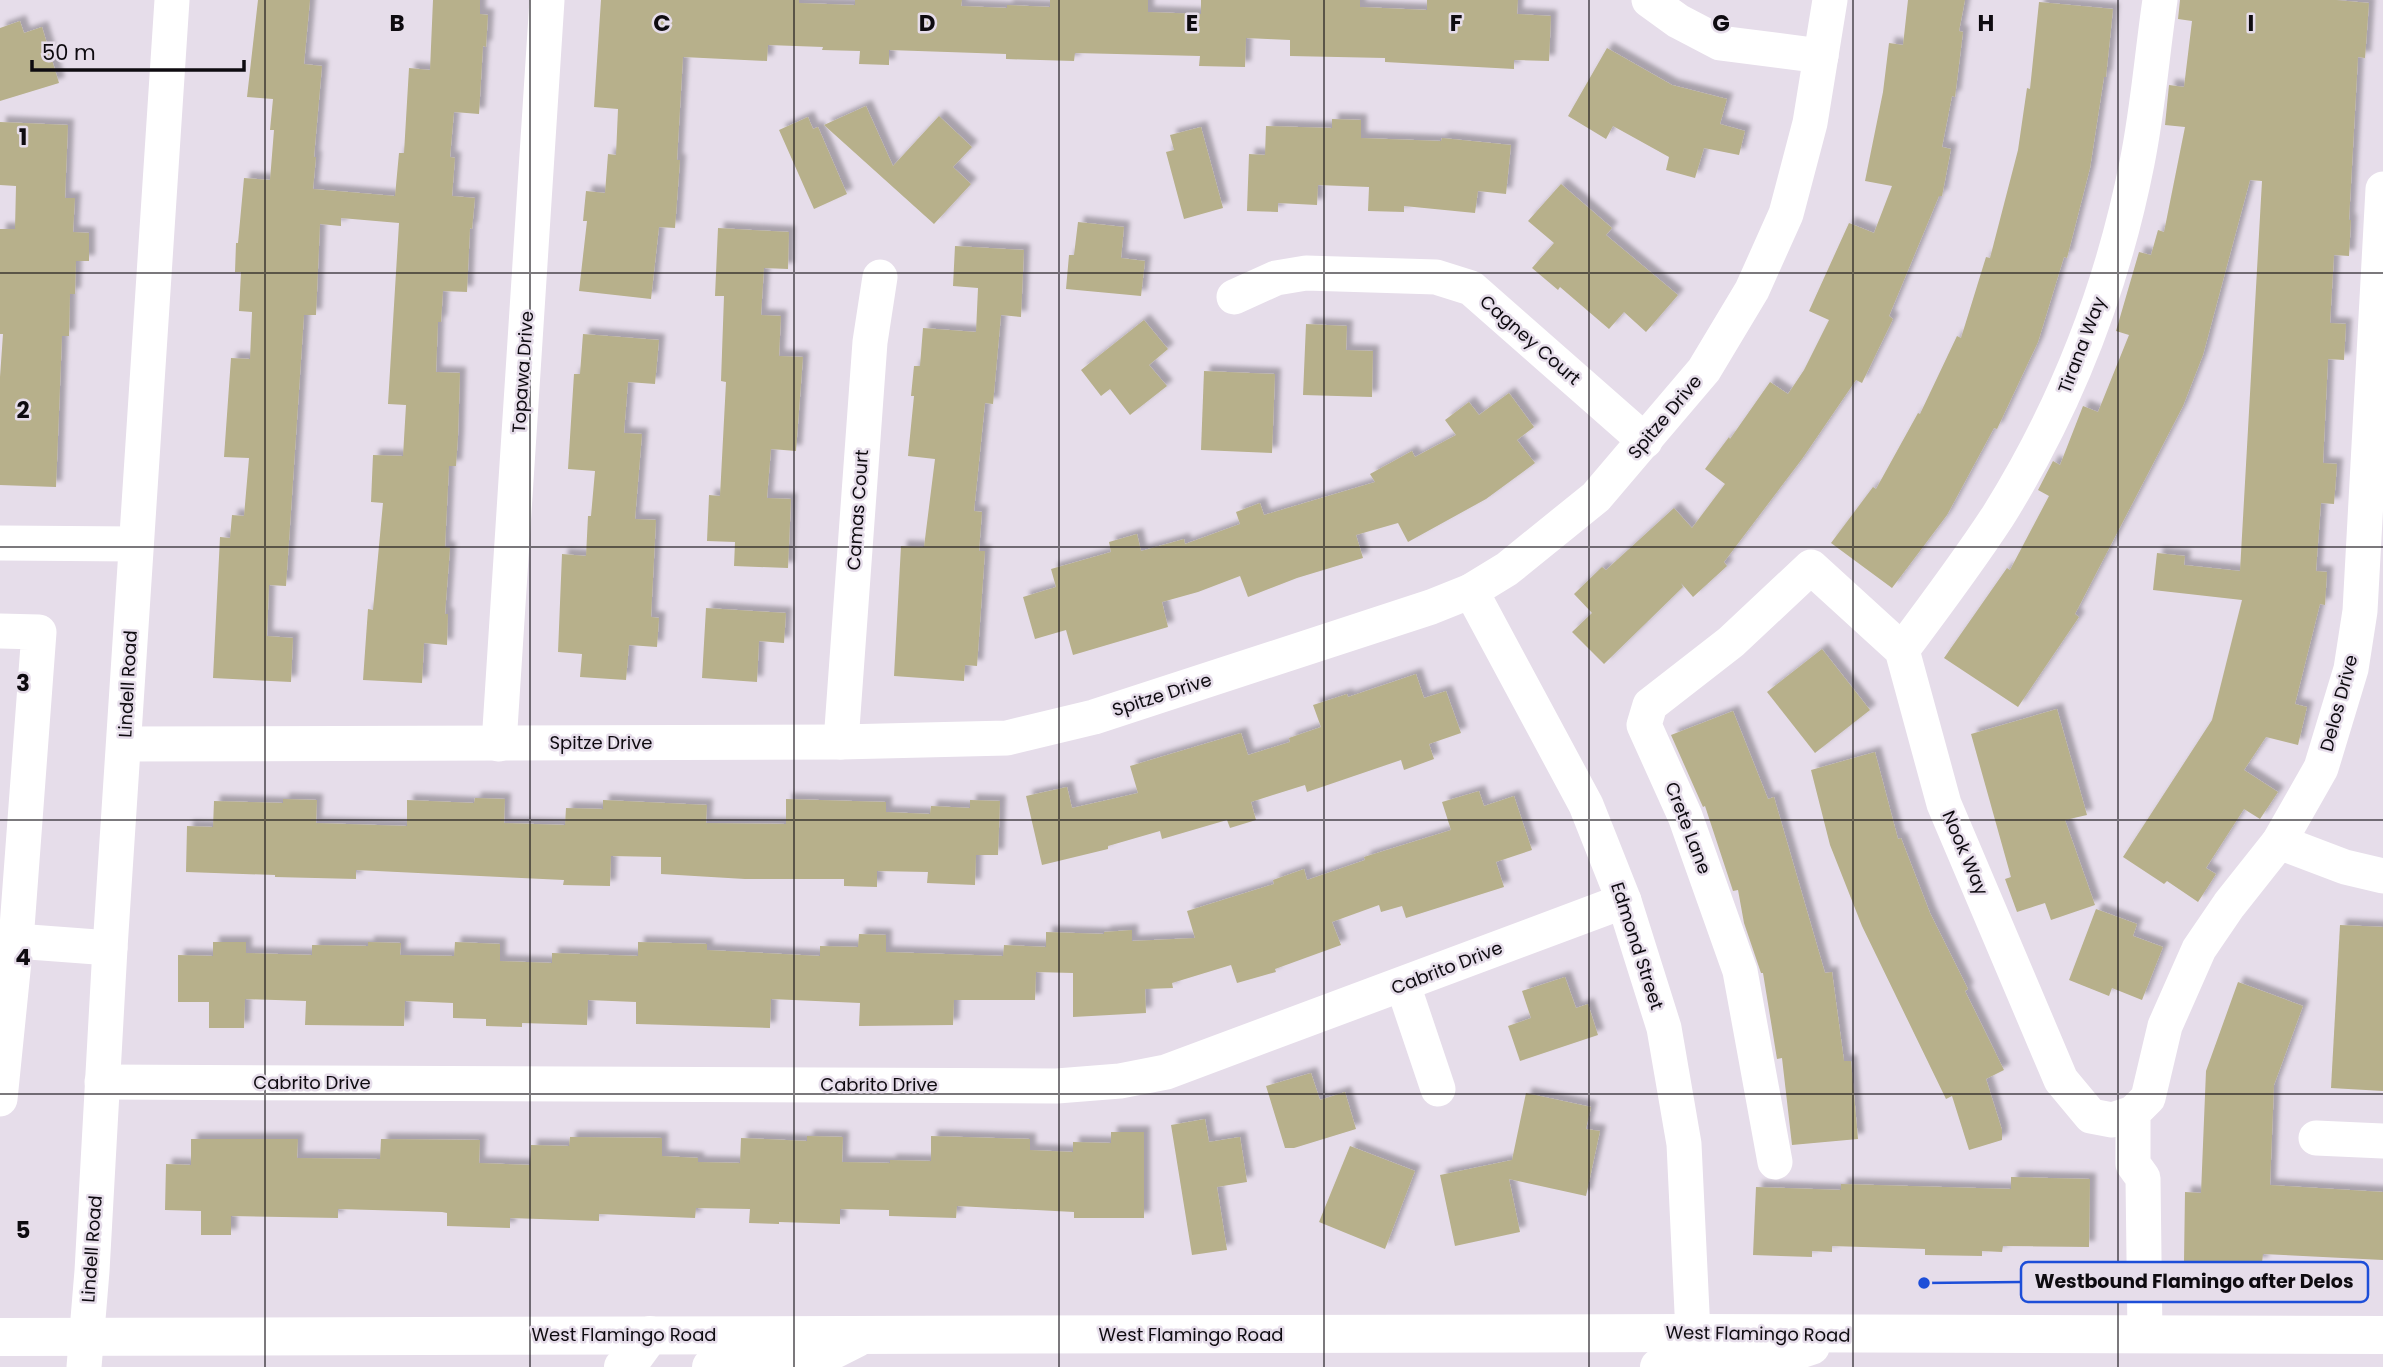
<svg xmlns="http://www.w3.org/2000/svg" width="2383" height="1367" viewBox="0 0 2383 1367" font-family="Poppins,sans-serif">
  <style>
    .building { fill: #b7b08b; filter: url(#shadow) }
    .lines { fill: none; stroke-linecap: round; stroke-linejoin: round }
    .minor { stroke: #fff; stroke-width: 35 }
    .major { stroke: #fff; stroke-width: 38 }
    .grid { fill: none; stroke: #0e0b10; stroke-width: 2; stroke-opacity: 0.55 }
    .labels { text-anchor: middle; stroke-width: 5; stroke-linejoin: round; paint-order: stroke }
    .street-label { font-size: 18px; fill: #0e0b10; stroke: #e6ddea }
    .grid-label { font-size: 23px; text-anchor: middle; font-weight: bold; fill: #0e0b10; stroke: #e6ddea; stroke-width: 5; stroke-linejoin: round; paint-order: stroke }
    .leader { fill: none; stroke: #1d4ed8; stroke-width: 2.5 }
    .callout-dot { fill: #1d4ed8; stroke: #e6ddea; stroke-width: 2.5 }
    .callout { fill: #e6ddea; stroke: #1d4ed8; stroke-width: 2.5 }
    .callout-label { font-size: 19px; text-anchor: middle; font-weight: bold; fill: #0e0b10 }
  </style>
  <defs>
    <filter id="shadow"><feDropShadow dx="6" dy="-6" stdDeviation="2" flood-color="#0004"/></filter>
  </defs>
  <rect width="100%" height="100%" fill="#e6ddea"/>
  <g class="building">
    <path d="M258,0H310L304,64L322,66L314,157H316L313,189L395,196L399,153H404L409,68L430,70L433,0H480V14L488,15L486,47L483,46L479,114L454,112L450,157L455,158L452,196L475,198L472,229L470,228L467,292L443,291L441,322H438L436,372L460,373L458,436L456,466H449L445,547L450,548L445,614H448L447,645L424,643L422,683L363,680L368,609L373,610L383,503L371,502L373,455L403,456L406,405L388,404L399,223L341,218V226L320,224L316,315H304L286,586L269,585L267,636L293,638L291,682L213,678L220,537L230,538L232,515L244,516L249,458L224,457L231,358L250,359L252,312L239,311L241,272H235L236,243H238L244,178L270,180L274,130H270L273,99L247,97Z"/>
    <path d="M601,0H799V3L855,5V0H962L961,6L1007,8V5L1050,7V0H1148V12L1201,14V0H1360V7L1427,10V0H1518L1517,14L1551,16L1549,61L1514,60V69L1385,62V58L1290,56V40L1246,38L1245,67L1199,66L1200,56L1075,53L1074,61L1006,59V54L889,50V65L859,64L860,51L822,50L823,47L768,45L767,61L683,57L677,160H680L675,228L659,227L651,299L579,291L587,221H583L586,191L605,193L608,154L616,155L618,109L594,107Z"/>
    <path d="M1908,0H1965L1959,31L1963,32L1955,97L1952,96L1942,147L1951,149L1942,196H1939L1889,316L1893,319L1862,383L1856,380L1802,459L1724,562L1727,566L1693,597L1681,583L1683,587L1604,664L1572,632L1592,613L1574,594L1602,567L1606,570L1674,508L1692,528L1725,484L1705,469L1729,437L1730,439L1770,382L1788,394L1804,370L1829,320L1809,311L1849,223L1874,233L1892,186L1865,181L1883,92L1889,43L1903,45Z"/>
    <path d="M2180,0H2336L2369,3L2365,58L2358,57L2349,220H2351L2349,256L2334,255L2330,323L2346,324L2344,360L2328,359L2323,463L2337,464L2334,504L2321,503L2316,571L2327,572L2325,605L2320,604L2295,704L2307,707L2298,745L2266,737L2244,770L2278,792L2260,819L2244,809L2206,868L2216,874L2198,902L2167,881L2164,884L2123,857L2212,720L2242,600L2153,590L2157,553L2185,556L2184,565L2240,571L2262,181L2250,180L2203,355L2183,406L2075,614L2079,617L2018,707L1944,658L2007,568L2010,570L2049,496L2038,490L2053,461L2060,465L2083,406L2098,412L2129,335L2116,331L2139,252L2151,255L2158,230L2164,232L2185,127L2165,125L2169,85L2184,87L2192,21L2178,19Z"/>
    <path d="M2039,2L2113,9L2106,77H2104L2090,168L2067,258L2064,257L2038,342L1997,429L1994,428L1947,515L1892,588L1831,543L1873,487L1876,489L1918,413L1920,414L1957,336L1961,338L1986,257L1990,258L2018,150L2027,88L2030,89Z"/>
    <path d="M20,21L24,33L42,27L59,83L0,101V28Z"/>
    <path d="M1607,48L1672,85L1727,99L1720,124L1745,131L1739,155L1704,148L1695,178L1666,170L1669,157L1613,126L1606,139L1568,116Z"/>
    <path d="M866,106L893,166L939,116L972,147L953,167L971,184L934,224L824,125Z"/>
    <path d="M808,117L813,129L818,127L847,194L814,209L779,130Z"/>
    <path d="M1332,119L1361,120V138L1441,141L1442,138L1511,145L1506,194L1478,191L1475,213L1404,206V212L1368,211L1369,187L1318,185L1317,205L1278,203V212L1247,211L1249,154L1265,155L1266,126L1332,128Z"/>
    <path d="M0,122L68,125L65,198H75L73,232L89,233V261H76L75,294H70L69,336H62L56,487L0,485V377L3,334H0V229H15L16,186L0,185Z"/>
    <path d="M1201,127L1223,208L1184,219L1166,152L1174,150L1170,135Z"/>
    <path d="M1561,184L1612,228L1606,235L1678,295L1646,332L1624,312L1609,329L1560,287L1558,290L1532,268L1554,243L1528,221Z"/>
    <path d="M1078,222L1124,227L1121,258L1145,261L1141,296L1066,289L1069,255H1074Z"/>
    <path d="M718,228L789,232L788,269L764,268L761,315L781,316L779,356L803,357L796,451L771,449L767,498L791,499L788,568L734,566L735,542L707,541L709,495L720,496L726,382L721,381L724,296H715Z"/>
    <path d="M955,246L1024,250L1021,317L1001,315L993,404L985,403L974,511L982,512L979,551H985L977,666L965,665L964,681L894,676L901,546L924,547L935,459L908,456L914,396H911L914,366H920L923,328L976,332L978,288L953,286Z"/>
    <path d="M1144,320L1168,349L1149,365L1167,386L1130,415L1110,389L1101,396L1081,370Z"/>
    <path d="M1306,324L1347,326L1346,350L1373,351L1372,397L1303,395Z"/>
    <path d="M583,334L659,340L655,384L628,382L624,433L642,434L635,519L656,520L651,617L659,618L657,647L629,645L626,680L580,677L582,654L558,652L562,554L586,556L588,516H591L595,471L568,469L574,374H580Z"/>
    <path d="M1204,371L1275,374L1272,453L1201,450Z"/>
    <path d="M1509,393L1534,427L1517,440L1535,463L1486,499L1408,542L1398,523L1356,535L1363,558L1297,578L1248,597L1240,576L1198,592L1162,602L1168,627L1073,655L1066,630L1035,639L1023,597L1056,587L1051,569L1111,552L1109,542L1137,534L1141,551L1184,539L1185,544L1240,524L1236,512L1260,503L1264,515L1375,482L1370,474L1412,451L1415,457L1456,435L1445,420L1469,402L1479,415Z"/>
    <path d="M706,608L786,613L784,643L759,641L757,682L702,678Z"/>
    <path d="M1822,649L1870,710L1815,753L1767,692Z"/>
    <path d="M1416,674L1424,698L1446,691L1461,733L1429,744L1434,759L1404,770L1401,760L1307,792L1305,785L1251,802L1256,820L1230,828L1227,820L1162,839L1160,831L1108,846V849L1042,865L1026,796L1067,787L1072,808L1138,793L1130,766L1241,733L1248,755L1290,742L1289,738L1321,727L1313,705L1347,694L1348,697Z"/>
    <path d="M2057,709L2087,815L2065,820L2095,905L2051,920L2045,903L2017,912L2005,879L2011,877L1971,734Z"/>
    <path d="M1733,711L1768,799L1774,797L1825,973L1832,972L1844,1061H1851L1858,1139L1792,1145L1782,1058L1777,1059L1763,973H1761L1744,923L1738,890L1733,891L1705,806L1703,807L1671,735Z"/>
    <path d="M1875,752L1898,839L1901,838L1930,913L1968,989L1965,991L2004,1070L1986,1079L2002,1130V1140L1969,1150L1952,1096L1946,1099L1862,926L1830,845L1811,770Z"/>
    <path d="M1479,791L1484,806L1514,796L1532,850L1496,862L1504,887L1406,918L1402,906L1381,912L1379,905L1332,922L1341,945L1275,969L1276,972L1237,983L1231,965L1172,983L1173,988L1145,989L1146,1013L1073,1017V973L1036,972L1035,1000H954L953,1025L859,1026L860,1003L771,999L770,1028L636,1024V1002L588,1000L587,1025L522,1023V1027L486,1026V1019L453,1018V1003L405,1001L404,1026L305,1025L306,1001L245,999L244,1028H209V1002H178V955L213,956V942H246V953L312,955V945L368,946V942L401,943L400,955L454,956L455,942L500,944V961L552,963V953L638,956V942L707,944V950L820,956V946L858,947L859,934L886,935V952L1003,956L1004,945L1046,947V932L1104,934V932L1132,930V941L1195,938L1187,911L1274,884L1273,880L1304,869L1307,880L1365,860L1364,857L1451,830L1442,802Z"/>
    <path d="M475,798L505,799L504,823L565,825L566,808L603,809V800L707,805L706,823L786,824V799L886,802V812L930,814L931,806L970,808V800L1000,801L998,855H976L975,885L927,883L928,872L877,871V887L844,886V879H745L661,874V857L611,856L610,886L563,885L564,880L356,870V879L275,877V875L186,872L187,826L213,827L214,801L283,803V799L317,800L316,823L407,826V800L474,803Z"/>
    <path d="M2096,909L2137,924L2133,936L2163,947L2142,1000L2112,988L2109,996L2069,980Z"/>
    <path d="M2340,925L2383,927V1091L2331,1088Z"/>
    <path d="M1565,977L1576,1008L1588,1004L1598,1035L1520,1061L1508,1026L1531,1018L1522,991Z"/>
    <path d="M2238,982L2303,1006L2274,1085L2270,1185L2383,1192V1260L2263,1254L2262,1263L2184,1261L2185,1192L2201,1193L2206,1071Z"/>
    <path d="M1311,1073L1320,1100L1345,1092L1356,1129L1294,1148H1285L1266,1086Z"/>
    <path d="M1526,1093L1591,1107L1586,1129L1600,1131L1586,1196L1509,1179L1520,1232L1455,1246L1440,1175L1512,1160Z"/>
    <path d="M1205,1119L1209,1142L1240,1137L1247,1182L1217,1187L1227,1250L1192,1255L1171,1125Z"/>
    <path d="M1111,1132H1144V1218H1074V1212L957,1206L956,1218L889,1216V1210L840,1209V1224L779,1222V1224L749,1223L750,1209L696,1208L695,1218L599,1214V1221L510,1218V1228L447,1226V1213L442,1212L338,1209V1218L231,1216V1235H201V1211L165,1210L166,1164L191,1165V1139H298L297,1158L380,1159L381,1139L480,1140L479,1163L530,1165L531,1145L569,1146L570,1137L662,1138V1156L698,1158V1162L740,1163L741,1138L807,1141V1136L843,1137L842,1162L890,1163V1160L931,1161V1136L1030,1139V1150L1073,1152V1142L1111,1143Z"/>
    <path d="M1350,1146L1415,1171L1385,1249L1319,1222Z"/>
    <path d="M2011,1177L2090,1179L2089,1247L2003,1246L2002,1252L1982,1251V1256L1925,1255V1249L1832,1246V1252L1812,1251V1257L1753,1255L1756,1187L1841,1190V1184L2011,1189Z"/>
  </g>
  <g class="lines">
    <g class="minor">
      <path d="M1649,0L1678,21L1720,43L1821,56"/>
      <path d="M1234,297L1276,278L1306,273L1436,277L1471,288L1645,441"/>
      <path d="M0,543L136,544"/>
      <path d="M1471,591L1586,805L1624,901L1664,1028L1684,1144L1693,1333"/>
      <path d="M0,631L39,632L16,941L0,1099"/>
      <path d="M1902,650C1935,606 1968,562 1998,516C2066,407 2112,289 2137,163C2148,109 2152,54 2160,0"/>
      <path d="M841,742L870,342L880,277"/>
      <path d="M124,744L841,742L1007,738L1094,717L1431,607L1471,591L1507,569L1596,497L1704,370L1752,290L1786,214L1810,123L1830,0"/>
      <path d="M499,744L547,0"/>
      <path d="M2279,842L2345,867L2383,876"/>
      <path d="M16,941L110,948"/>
      <path d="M1403,985L1438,1089"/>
      <path d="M102,1082L1057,1086L1120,1081L1166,1072L1624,901"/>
      <path d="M2316,1138L2383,1141"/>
      <path d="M1775,1162L1740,971L1685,816L1644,725L1650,705L1731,642L1811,567L1902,650L1944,804L2061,1080L2091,1116L2112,1120L2133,1113"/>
      <path d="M2145,1335L2143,1178L2133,1164V1113L2148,1098L2165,1026L2199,949L2229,905L2279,842L2321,768L2351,669L2360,611L2383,189"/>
      <path d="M84,1367L92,1271L110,948L172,0"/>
    </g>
    <g class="major">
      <path d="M0,1337L1693,1333L2383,1335"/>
      <path d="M623,1367L631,1361L650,1335"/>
      <path d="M711,1367H800L857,1338"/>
      <path d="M1659,1367L1677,1364L1691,1356L1693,1333"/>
      <path d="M1707,1367L1749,1366L1811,1346"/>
    </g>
  </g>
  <path class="grid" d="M265,0V1367M530,0V1367M794,0V1367M1059,0V1367M1324,0V1367M1589,0V1367M1853,0V1367M2118,0V1367M0,273H2383M0,547H2383M0,820H2383M0,1094H2383"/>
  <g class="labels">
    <g class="street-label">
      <text transform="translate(1530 340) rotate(41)" y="6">Cagney Court</text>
      <text transform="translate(2082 345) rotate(-69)" y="6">Tirana Way</text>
      <text transform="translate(523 372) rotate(-86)" y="6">Topawa Drive</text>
      <text transform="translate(1665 417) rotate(-50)" y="6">Spitze Drive</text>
      <text transform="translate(858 510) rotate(-86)" y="6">Camas Court</text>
      <text transform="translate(128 684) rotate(-87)" y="6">Lindell Road</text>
      <text transform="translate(1162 695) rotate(-18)" y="6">Spitze Drive</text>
      <text transform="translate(2339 703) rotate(-75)" y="6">Delos Drive</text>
      <text x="601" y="749">Spitze Drive</text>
      <text transform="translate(1688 828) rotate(69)" y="6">Crete Lane</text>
      <text transform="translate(1965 853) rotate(67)" y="6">Nook Way</text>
      <text transform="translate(1637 946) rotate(72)" y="6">Edmond Street</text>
      <text transform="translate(1447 968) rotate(-21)" y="6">Cabrito Drive</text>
      <text x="312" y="1089">Cabrito Drive</text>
      <text x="879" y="1091">Cabrito Drive</text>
      <text transform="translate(92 1249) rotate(-86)" y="6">Lindell Road</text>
      <text transform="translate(1758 1334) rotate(1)" y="6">West Flamingo Road</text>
      <text x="624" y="1341">West Flamingo Road</text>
      <text x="1191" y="1341">West Flamingo Road</text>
    </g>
  </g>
  <g class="grid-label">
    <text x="397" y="31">B</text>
    <text x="662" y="31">C</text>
    <text x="927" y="31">D</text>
    <text x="1192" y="31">E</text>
    <text x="1456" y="31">F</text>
    <text x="1721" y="31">G</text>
    <text x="1986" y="31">H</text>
    <text x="2251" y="31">I</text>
    <text x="23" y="145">1</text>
    <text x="23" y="418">2</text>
    <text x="23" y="691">3</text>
    <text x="23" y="965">4</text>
    <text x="23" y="1238">5</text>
  </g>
  <path class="leader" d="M1924 1283L2021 1282"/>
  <circle class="callout-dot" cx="1924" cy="1283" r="7"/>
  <rect class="callout" x="2021" y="1262" width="347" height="40" rx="7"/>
  <g class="callout-label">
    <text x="2194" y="1288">Westbound Flamingo after Delos</text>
  </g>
  <path d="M32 60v10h212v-10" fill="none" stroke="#0e0b10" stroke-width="3.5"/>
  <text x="42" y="60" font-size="21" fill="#0e0b10" stroke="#e6ddea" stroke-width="5" paint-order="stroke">50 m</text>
</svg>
